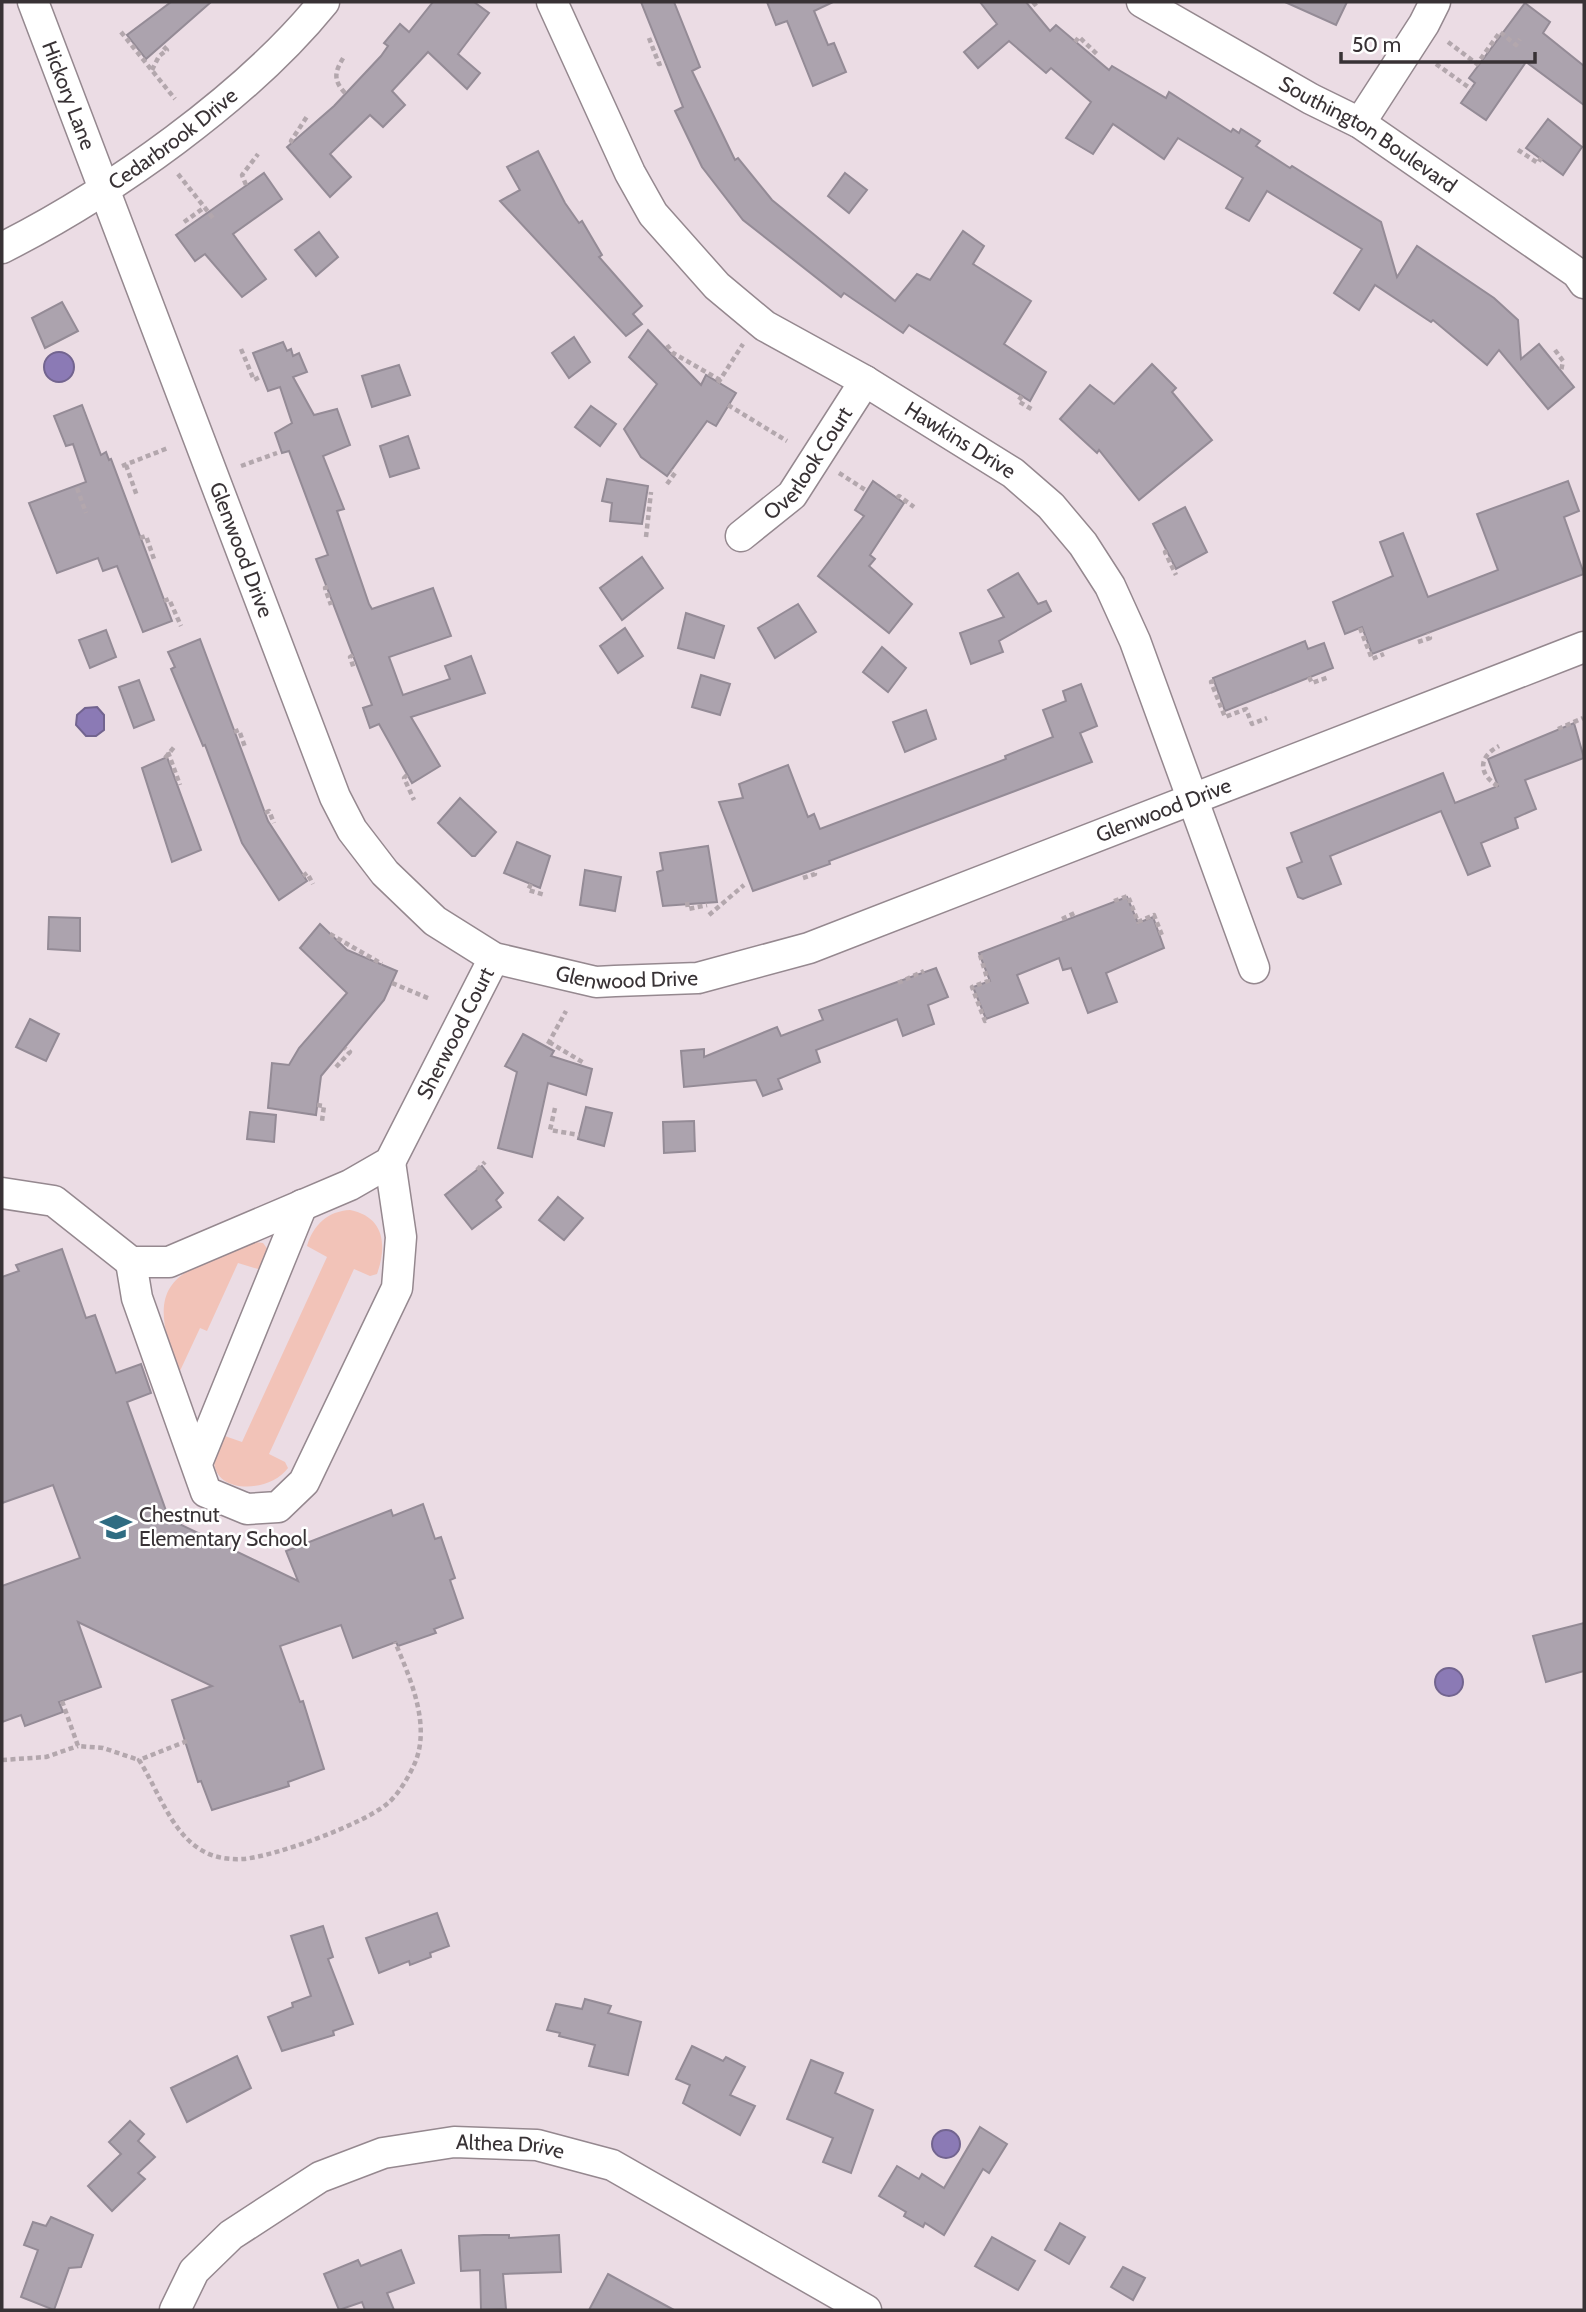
<svg xmlns="http://www.w3.org/2000/svg" width="1586" height="2312" viewBox="0 0 1586 2312" font-family="Cabin,sans-serif">
  <style>
    .green { fill: #f2c3b8 }
    .water { fill: #8b7ab5; stroke: #72648f; stroke-width: 2 }
    .building { fill: #aca3ae; stroke: #948b96; stroke-width: 2 }
    .lines { fill: none; stroke-linecap: round; stroke-linejoin: round }
    .minor-casing { stroke: #95888f; stroke-width: 33 }
    .path { stroke: #b3a7ad; stroke-width: 4.5; stroke-dasharray: 5 3.5; stroke-linecap: butt }
    .minor { stroke: #fff; stroke-width: 30 }
    .labels { text-anchor: middle; stroke-width: 5; stroke-linejoin: round; paint-order: stroke }
    .street-label { font-size: 21px; fill: #383235; stroke: #fff }
    .poi-label { font-size: 21px; fill: #383235; stroke: #fff; text-anchor: start }
  </style>
  <rect width="100%" height="100%" fill="#ebdce4"/>
  <g class="green">
    <path d="M350,1210C385,1217 387,1246 377,1274L370,1276L354,1269L269,1454L285,1462L288,1468C270,1493 214,1495 214,1460C214,1452 220,1442 222,1435L242,1442L327,1257L307,1246C313,1225 328,1211 350,1210Z"/>
    <path d="M255,1242L263,1243L269,1251L261,1270L238,1263L207,1331L200,1328L179,1373C142,1279 174,1273 255,1242Z"/>
  </g>
  <g class="water">
    <circle cx="59" cy="367" r="15"/>
    <path d="M97,707L104,715V730L96,736H86L76,725L77,715L85,708Z"/>
    <circle cx="1449" cy="1682" r="14"/>
    <circle cx="946" cy="2144" r="14"/>
  </g>
  <g class="building">
    <path d="M171,2H211L146,59L127,35Z"/>
    <path d="M433,2H474L489,13L458,54L480,73L467,89L428,52L392,91L405,105L383,127L370,115L330,154L351,177L330,197L287,147L334,106L381,56L388,46L384,43L400,24L409,32Z"/>
    <path d="M641,2H674L700,67L692,71L735,160L738,158L772,200L895,301L917,274L930,280L963,231L984,246L973,264L1031,301L1004,344L1046,372L1030,401L909,325L903,333L844,293L841,297L743,220L702,167L675,111L683,107Z"/>
    <path d="M767,2H833L814,11L828,45L834,43L846,72L813,86L787,21L776,25Z"/>
    <path d="M980,2H1026L1050,31L1056,25L1109,70L1112,66L1166,98L1169,92L1231,132L1233,129L1239,133L1241,129L1260,141L1256,146L1290,168L1292,166L1381,222L1397,277L1417,246L1494,298L1518,320L1521,359L1539,344L1574,387L1548,409L1499,350L1487,365L1433,320L1431,322L1375,285L1359,310L1334,293L1362,249L1267,191L1249,221L1226,208L1243,178L1178,138L1164,159L1113,124L1093,154L1066,138L1091,102L1051,68L1046,73L1009,41L978,68L964,52L997,24Z"/>
    <path d="M1285,2H1347L1336,25Z"/>
    <path d="M1525,3L1550,22L1543,33L1584,66V105L1526,62L1486,120L1461,103L1475,83L1469,78Z"/>
    <path d="M1548,119L1582,147L1563,175L1526,148Z"/>
    <path d="M538,151L565,203L579,223L582,221L602,255L599,257L642,306L633,314L642,324L626,336L500,201L520,190L507,167Z"/>
    <path d="M264,173L282,199L233,234L266,279L242,297L205,254L195,261L176,235Z"/>
    <path d="M845,173L867,190L849,213L828,196Z"/>
    <path d="M319,232L338,257L316,276L295,250Z"/>
    <path d="M62,302L78,331L45,348L32,318Z"/>
    <path d="M648,330L701,385L706,375L736,393L716,426L707,421L667,476L641,457L624,429L657,384L629,357Z"/>
    <path d="M574,337L590,362L569,378L552,353Z"/>
    <path d="M283,342L287,351L291,349L293,356L299,353L307,372L293,377L314,415L337,409L350,445L323,456L344,509L337,511L369,604L372,609L433,588L451,636L389,657L403,695L450,679L445,666L471,656L485,693L411,717L440,766L412,783L379,724L370,728L363,708L372,705L316,559L328,555L289,451L282,453L275,433L292,423L280,387L268,391L253,353Z"/>
    <path d="M1152,364L1176,388L1172,392L1212,440L1139,500L1099,450L1097,453L1060,419L1090,385L1114,404Z"/>
    <path d="M399,365L410,395L372,407L362,376Z"/>
    <path d="M82,405L101,455L106,452L109,460L111,459L172,621L143,632L117,566L103,571L98,558L57,573L29,503L86,482L73,444L66,446L54,416Z"/>
    <path d="M591,406L616,424L600,446L575,427Z"/>
    <path d="M408,436L419,468L390,477L380,446Z"/>
    <path d="M607,479L648,486L642,524L610,521L612,503L602,501Z"/>
    <path d="M873,481L904,503L870,555L875,559L869,566L912,604L889,633L818,576L864,516L855,510Z"/>
    <path d="M1568,481L1579,511L1564,517L1584,574L1372,654L1362,627L1345,634L1333,602L1393,576L1380,542L1403,533L1428,597L1498,570L1477,514Z"/>
    <path d="M1185,507L1207,552L1176,569L1153,524Z"/>
    <path d="M642,557L663,588L622,620L600,588Z"/>
    <path d="M1018,573L1038,604L1046,601L1051,611L999,641L1003,652L971,664L960,633L1004,617L988,590Z"/>
    <path d="M798,604L816,632L775,658L758,628Z"/>
    <path d="M686,613L724,626L714,658L678,648Z"/>
    <path d="M625,628L643,656L618,673L600,646Z"/>
    <path d="M106,630L116,657L90,668L79,640Z"/>
    <path d="M200,639L268,821L307,881L279,900L242,843L205,745L203,746L171,669L175,667L168,652Z"/>
    <path d="M1305,641L1308,649L1324,643L1333,668L1225,711L1213,678Z"/>
    <path d="M882,647L906,668L888,692L863,672Z"/>
    <path d="M701,675L730,684L720,715L692,707Z"/>
    <path d="M139,680L154,720L134,728L119,687Z"/>
    <path d="M1081,684L1097,726L1080,733L1092,762L829,861L830,864L753,891L719,802L743,798L739,784L788,765L808,817L814,814L820,829L1006,759L1005,756L1053,737L1043,710L1066,701L1063,691Z"/>
    <path d="M926,710L936,739L905,752L893,722Z"/>
    <path d="M1574,723L1584,758L1525,780L1536,809L1515,818L1518,828L1481,843L1490,866L1468,875L1441,811L1330,856L1341,884L1303,899L1298,897L1287,868L1302,862L1291,833L1443,773L1455,803L1498,786L1488,759Z"/>
    <path d="M167,757L201,850L172,862L142,768Z"/>
    <path d="M460,798L496,832L475,856H472L438,823Z"/>
    <path d="M517,842L550,856L540,888L504,873Z"/>
    <path d="M708,846L717,902L663,906L657,872L663,870L660,853Z"/>
    <path d="M585,870L621,877L615,911L580,905Z"/>
    <path d="M1127,897L1138,923L1153,917L1164,948L1106,973L1117,1002L1088,1013L1071,968L1063,970L1059,958L1017,975L1028,1003L986,1019L973,987L990,981L979,953Z"/>
    <path d="M49,917L80,918V951L48,949Z"/>
    <path d="M320,924L347,950L397,971L384,1000L321,1076L316,1115L268,1108L272,1063L289,1065L299,1048L347,993L300,948Z"/>
    <path d="M936,968L948,997L928,1005L934,1024L903,1036L897,1019L816,1050L820,1062L778,1079L782,1089L763,1096L756,1080L684,1087L681,1051L704,1049V1057L777,1027L781,1036L823,1020L819,1010Z"/>
    <path d="M30,1019L59,1034L46,1061L16,1047Z"/>
    <path d="M523,1034L554,1051L551,1056L592,1069L586,1095L548,1083L532,1157L498,1148L517,1072L505,1066Z"/>
    <path d="M586,1107L612,1113L604,1146L578,1139Z"/>
    <path d="M250,1112L276,1115L274,1142L247,1139Z"/>
    <path d="M694,1121L695,1151L664,1153L663,1122Z"/>
    <path d="M482,1166L503,1193L496,1200L501,1207L472,1229L445,1195Z"/>
    <path d="M558,1197L583,1218L564,1240L539,1220Z"/>
    <path d="M62,1249L86,1318L95,1315L116,1373L141,1364L151,1393L127,1402L169,1519L298,1581L286,1551L391,1510L393,1516L423,1504L435,1539L441,1537L455,1578L450,1580L463,1618L434,1629L436,1633L398,1646L396,1642L353,1658L341,1625L280,1646L300,1702L303,1701L324,1769L288,1782L289,1786L212,1810L201,1781L198,1782L172,1700L212,1686L78,1622L101,1687L59,1702L63,1712L25,1726L21,1715L2,1722V1586L80,1558L53,1485L2,1503V1277L19,1271L16,1265Z"/>
    <path d="M1584,1623V1671L1546,1682L1533,1636Z"/>
    <path d="M437,1913L449,1946L430,1953L431,1957L410,1965L409,1961L379,1973L366,1938Z"/>
    <path d="M323,1926L333,1957L328,1959L353,2024L333,2031L334,2035L282,2051L268,2017L293,2007L292,2003L311,1996L291,1936Z"/>
    <path d="M585,1999L611,2006L608,2013L641,2022L628,2075L589,2066L595,2045L559,2036L560,2033L547,2030L556,2004L582,2009Z"/>
    <path d="M692,2046L723,2061L726,2057L745,2067L730,2095L755,2106L740,2135L683,2103L690,2085L676,2079Z"/>
    <path d="M237,2056L251,2088L187,2122L171,2088Z"/>
    <path d="M811,2060L843,2073L835,2093L873,2110L851,2173L823,2162L833,2138L787,2119Z"/>
    <path d="M130,2121L144,2134L138,2141L155,2157L138,2173L145,2179L112,2211L88,2186L121,2154L109,2142Z"/>
    <path d="M980,2127L1007,2144L989,2173L983,2169L944,2235L925,2223L923,2227L904,2216L906,2212L879,2196L897,2166L919,2179L922,2174L944,2188Z"/>
    <path d="M51,2217L93,2235L81,2267L69,2268L54,2310L21,2297L38,2250L24,2245L33,2222L46,2226Z"/>
    <path d="M1060,2223L1085,2237L1069,2264L1045,2250Z"/>
    <path d="M484,2235H509V2238L559,2235L561,2272L503,2274L506,2309L481,2310L480,2270L461,2271L459,2236Z"/>
    <path d="M992,2237L1035,2261L1018,2290L975,2266Z"/>
    <path d="M401,2250L414,2283L387,2293L394,2310H365L362,2302L339,2310L324,2274L358,2260L361,2266Z"/>
    <path d="M1123,2267L1145,2278L1133,2300L1111,2287Z"/>
    <path d="M608,2274L674,2310H589Z"/>
  </g>
  <g class="lines">
    <defs>
      <g id="minor">
        <path id="s1" d="M33,2L335,797L352,830L385,873L435,921L494,958L596,982L615,981L698,978L809,948L1584,647"/>
        <path id="s2" d="M552,2L630,173L653,214L717,286L765,326L865,381L1013,473L1051,506L1083,544L1110,586L1135,641L1254,968"/>
        <path id="s3" d="M1142,2L1311,99L1360,123L1577,273L1584,283"/>
        <path d="M1360,123L1424,24L1435,2"/>
        <path id="s4" d="M2,248C111,193 247,97 324,2"/>
        <path id="s5" d="M741,536L792,495L865,381"/>
        <path id="s6" d="M2,1193L54,1201L131,1262H169L350,1185L390,1162L494,958"/>
        <path d="M131,1262L137,1298L206,1492L247,1509L278,1507L304,1482L397,1288L401,1237L390,1162"/>
        <path d="M197,1463L302,1205"/>
        <path id="s7" d="M175,2310L194,2271L231,2235L320,2177L383,2153L454,2142L537,2145L612,2165L866,2310"/>
      </g>
    </defs>
    <use href="#minor" class="minor-casing"/>
    <g class="path">
      <path d="M1033,2L1038,8"/>
      <path d="M121,32L175,99"/>
      <path d="M649,38L659,64L665,62"/>
      <path d="M1075,42L1079,37L1098,55"/>
      <path d="M1448,42L1477,64L1500,32L1516,45L1520,39"/>
      <path d="M1436,64L1471,89"/>
      <path d="M152,70L159,56L167,50L163,46"/>
      <path d="M345,93C332,79 335,71 345,55"/>
      <path d="M293,142L291,141L308,115"/>
      <path d="M1518,150L1538,163L1541,158"/>
      <path d="M178,174L213,218"/>
      <path d="M246,185L242,175L258,154"/>
      <path d="M184,222L205,207"/>
      <path d="M667,345L673,353L720,380"/>
      <path d="M241,349L254,380L262,376"/>
      <path d="M1555,350L1563,361L1561,371"/>
      <path d="M718,383L743,344"/>
      <path d="M1022,396L1018,401L1033,410"/>
      <path d="M728,405L787,441"/>
      <path d="M126,465L137,496"/>
      <path d="M122,466L168,448"/>
      <path d="M241,466L277,453"/>
      <path d="M839,473L867,491"/>
      <path d="M667,484L675,473L671,471"/>
      <path d="M77,488L86,513"/>
      <path d="M897,498L899,496L914,507"/>
      <path d="M646,537L651,492"/>
      <path d="M140,538L146,536L155,562"/>
      <path d="M1167,551L1165,552L1176,575"/>
      <path d="M328,587L325,588L331,605"/>
      <path d="M164,601L169,599L181,626"/>
      <path d="M1360,628L1372,659L1384,654"/>
      <path d="M1418,642L1430,638L1428,633"/>
      <path d="M353,655L350,657L354,669"/>
      <path d="M1309,677L1312,683L1329,677"/>
      <path d="M1214,681L1211,682L1225,717L1246,709L1252,724L1267,718"/>
      <path d="M1558,729L1583,718"/>
      <path d="M234,732L239,730L245,747"/>
      <path d="M168,752L180,785"/>
      <path d="M165,758L175,746"/>
      <path d="M407,775L404,778L414,800"/>
      <path d="M1498,786C1478,774 1478,757 1499,746"/>
      <path d="M265,813L269,811L274,823"/>
      <path d="M303,876L307,873L313,884"/>
      <path d="M803,878L815,874L814,870"/>
      <path d="M531,884L528,890L545,895"/>
      <path d="M1114,901L1128,896L1138,922L1154,915L1163,938"/>
      <path d="M687,902L688,909L707,905"/>
      <path d="M709,915L744,885"/>
      <path d="M1062,919L1077,912"/>
      <path d="M330,934L382,964"/>
      <path d="M980,955L988,981L972,987L985,1021L987,1020"/>
      <path d="M392,983L430,999"/>
      <path d="M898,983L924,971"/>
      <path d="M549,1042L584,1063"/>
      <path d="M548,1044L566,1011"/>
      <path d="M336,1067L350,1052L345,1048"/>
      <path d="M317,1105L324,1106L322,1121"/>
      <path d="M555,1108L550,1130L579,1135"/>
      <path d="M477,1170L485,1162"/>
      <path d="M62,1701L78,1746L103,1748L139,1760"/>
      <path d="M187,1741L139,1760C157,1788 170,1829 198,1848C211,1857 227,1860 243,1859C276,1856 361,1825 387,1804C398,1795 408,1778 414,1765C432,1726 410,1678 395,1642"/>
      <path d="M2,1760L46,1757L78,1746"/>
    </g>
    <use href="#minor" class="minor"/>
  </g>
  <defs>
    <symbol id="school-bare" viewBox="-9 -9 18 18"><path d="M0-5L7-2L0 1L-7-2ZM-4 1L0 2.5L4 1V4Q0 6-4 4Z" fill="#2f6c82" stroke="#fff" stroke-width="2.5" paint-order="stroke"/></symbol>
  </defs>
  <g fill-rule="evenodd">
    <use href="#school-bare" x="94" y="1505" width="44" height="44"/>
  </g>
  <g class="labels">
    <g class="street-label">
      <text dy="7" stroke="none"><textPath href="#s1" startOffset="100">Hickory Lane</textPath></text>
      <text dy="7" stroke="none"><textPath href="#s3" startOffset="262">Southington Boulevard</textPath></text>
      <text dy="7" stroke="none"><textPath href="#s4" startOffset="203">Cedarbrook Drive</textPath></text>
      <text dy="7" stroke="none"><textPath href="#s2" startOffset="620">Hawkins Drive</textPath></text>
      <text dy="7" stroke="none"><textPath href="#s5" startOffset="100">Overlook Court</textPath></text>
      <text dy="7" stroke="none"><textPath href="#s1" startOffset="586">Glenwood Drive</textPath></text>
      <text dy="7" stroke="none"><textPath href="#s1" startOffset="1783">Glenwood Drive</textPath></text>
      <text dy="7" stroke="none"><textPath href="#s1" startOffset="1216">Glenwood Drive</textPath></text>
      <text dy="7" stroke="none"><textPath href="#s6" startOffset="576">Sherwood Court</textPath></text>
      <text dy="7" stroke="none"><textPath href="#s7" startOffset="397">Althea Drive</textPath></text>
    </g>
    <g class="poi-label">
      <text x="139" y="1522">Chestnut<tspan x="139" dy="24">Elementary School</tspan></text>
    </g>
  </g>
  <rect width="1586" height="2312" fill="none" stroke="#383235" stroke-width="7"/>
  <path d="M1341 52v10h194v-10" fill="none" stroke="#383235" stroke-width="3.5"/>
  <text x="1352" y="52" font-size="21" fill="#383235" stroke="#ffffff" stroke-width="5" paint-order="stroke">50 m</text>
</svg>
